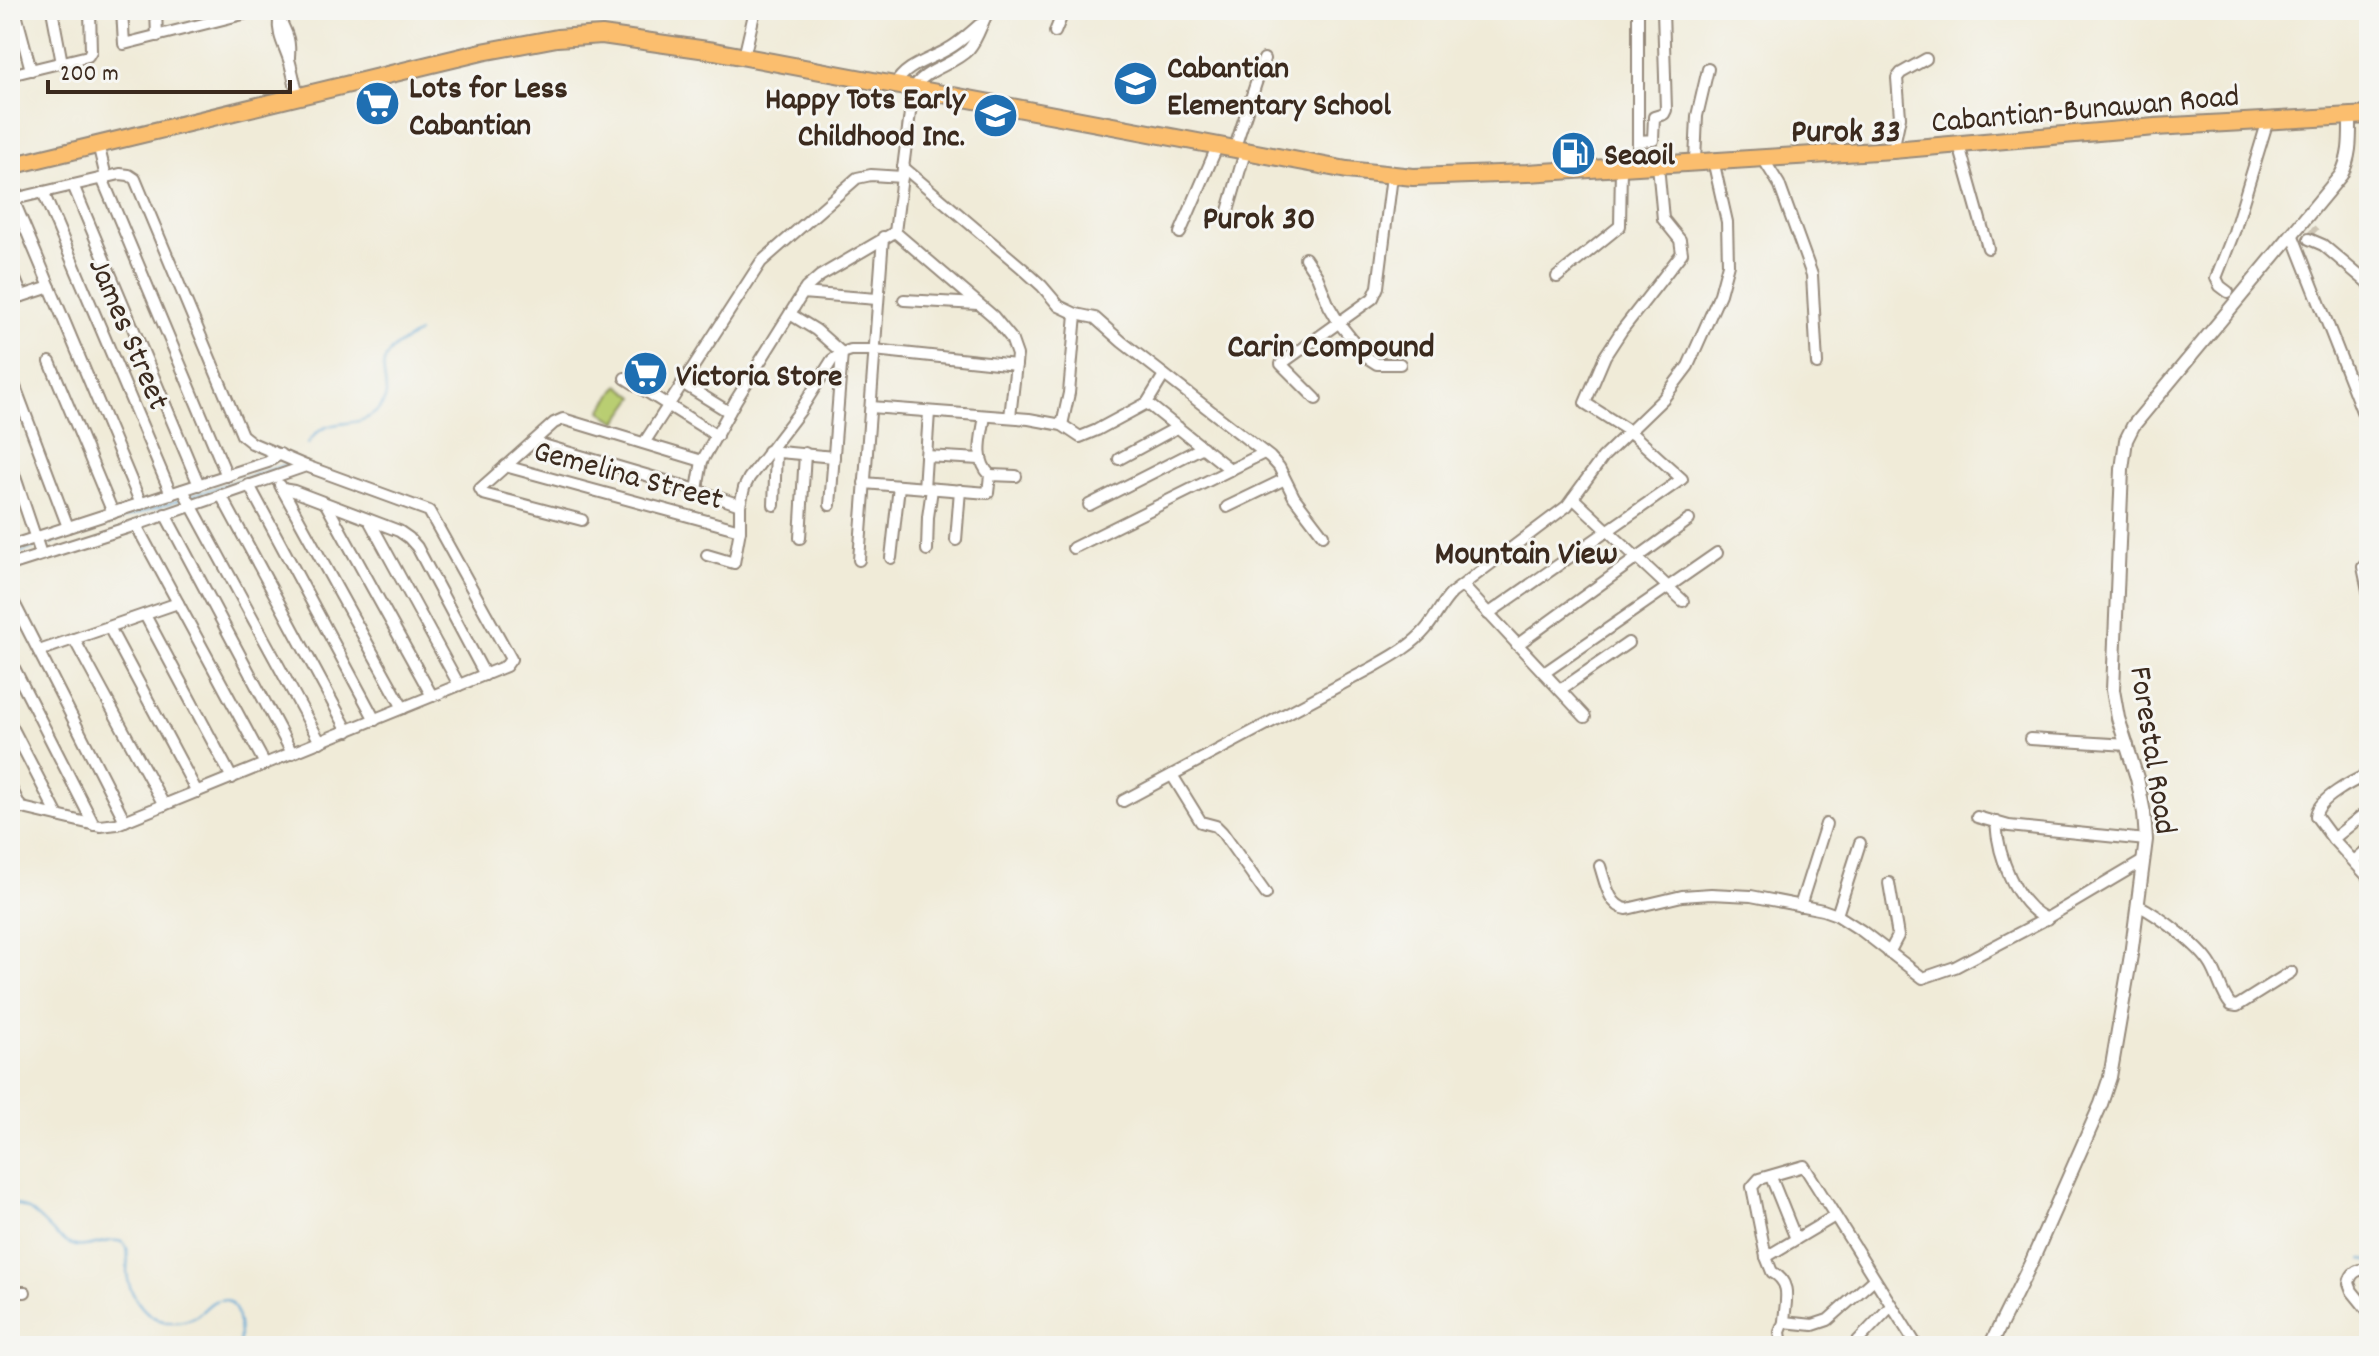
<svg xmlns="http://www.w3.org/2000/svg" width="2379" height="1356" viewBox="0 0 2379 1356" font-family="Dekko,sans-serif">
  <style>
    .green { fill: #b9ce72; stroke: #7a7c48; stroke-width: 2 }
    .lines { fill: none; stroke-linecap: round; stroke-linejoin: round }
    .stream { stroke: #5ea5d4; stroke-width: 2 }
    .minor-tunnel { stroke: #ccc4b3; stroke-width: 10; stroke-dasharray: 10 5; stroke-linecap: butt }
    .minor-casing { stroke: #968a7b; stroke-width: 14 }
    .tertiary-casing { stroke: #968a7b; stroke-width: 16 }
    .primary-casing { stroke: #968a7b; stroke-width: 20 }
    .minor { stroke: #fff; stroke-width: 10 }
    .tertiary { stroke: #fff; stroke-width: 12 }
    .primary { stroke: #fbbe6e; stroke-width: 16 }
    .labels { text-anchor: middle; stroke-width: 6; stroke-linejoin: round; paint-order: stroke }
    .poi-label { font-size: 32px; font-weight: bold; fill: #3b2a1e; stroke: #f6f6f2; text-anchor: start }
    .street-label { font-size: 32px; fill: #3b2a1e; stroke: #f6f6f2 }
    .neighbourhood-label { font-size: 34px; font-weight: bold; fill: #3b2a1e; stroke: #f6f6f2 }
  </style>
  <rect width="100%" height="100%" fill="#f6f6f2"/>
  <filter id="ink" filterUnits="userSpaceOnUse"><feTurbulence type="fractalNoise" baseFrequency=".0125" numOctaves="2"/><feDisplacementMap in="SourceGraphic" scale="16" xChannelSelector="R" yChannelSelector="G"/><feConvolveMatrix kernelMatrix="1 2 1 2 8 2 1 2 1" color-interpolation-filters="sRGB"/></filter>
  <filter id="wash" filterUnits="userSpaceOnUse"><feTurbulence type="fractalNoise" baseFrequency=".006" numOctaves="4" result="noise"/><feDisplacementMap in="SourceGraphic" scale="32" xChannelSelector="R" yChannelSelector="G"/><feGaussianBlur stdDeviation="1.8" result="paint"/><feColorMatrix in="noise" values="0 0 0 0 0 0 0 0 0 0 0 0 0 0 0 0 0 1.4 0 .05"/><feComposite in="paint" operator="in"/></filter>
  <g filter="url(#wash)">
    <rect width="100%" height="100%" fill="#f0ebd8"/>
    <path class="green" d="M619,385L635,397L617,422L601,411Z"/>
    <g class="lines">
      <g class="stream">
        <path d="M308,444C327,411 356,434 379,409C396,391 375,372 388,355C395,345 408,339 418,333"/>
        <path d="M191,496L287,464"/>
        <path d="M44,545L182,499"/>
        <path d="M10,556L33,548"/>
        <path d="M10,1202C16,1205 22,1206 27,1209C45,1219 55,1241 76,1246C89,1250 121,1231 127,1248C129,1254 127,1265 127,1272C128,1291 142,1314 160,1320C171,1324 187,1322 196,1316C203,1312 208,1304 215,1301C240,1291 241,1332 239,1346"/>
        <path d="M2362,1259L2369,1260"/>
      </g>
    </g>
  </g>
  <g filter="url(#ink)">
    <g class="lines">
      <path class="minor-tunnel" d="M2311,229L2315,233"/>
      <defs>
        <g id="minor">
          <path d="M15,10L31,70"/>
          <path d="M52,10L62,63"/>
          <path d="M122,10L124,44L259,10"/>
          <path d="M156,10L157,36"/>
          <path d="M277,10C282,30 291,32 289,57"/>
          <path d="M1638,14V166"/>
          <path d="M279,18C277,36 285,46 290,63C293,74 295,85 298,96"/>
          <path d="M1055,32L1064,10"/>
          <path d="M744,57L755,10"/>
          <path d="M10,75L88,56L91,51L90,10"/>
          <path d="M895,85C905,65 930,60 948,49C959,43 969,34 979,25"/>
          <path d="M1639,141L1653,140L1654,117L1664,114L1666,110L1663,10"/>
          <path d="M98,144L106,177"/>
          <path d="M1959,145L1988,248"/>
          <path d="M1234,150L1264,59"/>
          <path d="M1893,150L1900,117L1897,78L1901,73L1926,59"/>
          <path d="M1762,157L1779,184L1812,275L1817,364"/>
          <path d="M1695,161L1697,116L1708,69"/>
          <path d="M903,167L1022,268L1042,286L1059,306L1076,314L1095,318L1122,342L1270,457L1279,467L1294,497L1323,535"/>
          <path d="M102,178L227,476"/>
          <path d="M73,185L199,485"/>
          <path d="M43,192L171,494"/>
          <path d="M13,199L141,504"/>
          <path d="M10,200L120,174L129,175L135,179L242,435L252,443L306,466L429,511L511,659L506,666L117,824L100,826L10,805"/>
          <path d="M1228,211L1245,152"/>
          <path d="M895,232L913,89C924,69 953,66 969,49C978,39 982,22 989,10"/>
          <path d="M895,232L993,316L1011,338L1017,355L1010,417"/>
          <path d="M1180,233L1217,147"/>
          <path d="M2293,236L2369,429"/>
          <path d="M2309,239L2323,245L2369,284"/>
          <path d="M1305,258L1317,276L1329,306L1339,323L1366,357L1377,364H1400"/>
          <path d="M10,267L22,296"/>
          <path d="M1557,277L1620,226L1621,167"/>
          <path d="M2228,292L2220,286L2216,278L2234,232L2268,120"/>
          <path d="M802,293L877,299"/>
          <path d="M10,300L50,287"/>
          <path d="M904,300L978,304"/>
          <path d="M790,314L816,330L842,353L830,505"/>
          <path d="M50,362L113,513"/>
          <path d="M11,376L68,527"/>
          <path d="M625,378L717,436"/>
          <path d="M682,383L729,412"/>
          <path d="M1316,399L1281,364L1373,298L1378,287L1392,176"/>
          <path d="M1147,403L1231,470"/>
          <path d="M871,407L1029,419L1062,425L1080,437L1097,430L1147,403L1164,375"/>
          <path d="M1062,425L1069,393L1076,314"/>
          <path d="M533,442L697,490L740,505"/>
          <path d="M644,443L761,262L857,178L871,175L902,177"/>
          <path d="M768,451L834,457"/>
          <path d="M926,456L980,459"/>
          <path d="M1119,459L1178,427"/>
          <path d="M10,462L41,554"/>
          <path d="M505,466L740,530"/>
          <path d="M990,475L1016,476"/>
          <path d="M864,483L988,493L990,475C974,459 982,436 985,416"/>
          <path d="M249,485L375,720"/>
          <path d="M280,485L403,708"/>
          <path d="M924,488L929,412"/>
          <path d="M282,489L294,491L399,531L409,538L417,547L485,675"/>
          <path d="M183,490L320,742"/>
          <path d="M697,490L702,461L736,400L806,288L820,276L895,232"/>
          <path d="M221,495L348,731"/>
          <path d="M1573,498L1683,601"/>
          <path d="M326,504L432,696"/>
          <path d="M774,505L776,452"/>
          <path d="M1089,505L1203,447"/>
          <path d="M1227,507L1283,480"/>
          <path d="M165,514L292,753"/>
          <path d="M369,520L459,685"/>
          <path d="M582,520L483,494L480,489L554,423L563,419L702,461"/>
          <path d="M136,525L265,764"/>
          <path d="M800,538L805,453"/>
          <path d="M956,540L960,490"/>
          <path d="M10,546L268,462L280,454"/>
          <path d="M1073,548L1264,453"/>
          <path d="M927,550L928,517L932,489"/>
          <path d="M707,555L734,563L740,530V505L744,488L749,478L800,411L832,360L842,353L851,350H874L1016,365"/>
          <path d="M891,558L899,486"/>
          <path d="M859,560L883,237"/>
          <path d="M2369,561L2363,567L2369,595"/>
          <path d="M10,565L136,525L306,466"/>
          <path d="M1463,586L1585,717"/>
          <path d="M10,595L125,821"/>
          <path d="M1488,614L1682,479L1629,431L1585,403L1605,356L1622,330L1682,253L1680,240L1663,219L1658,165"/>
          <path d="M145,615L232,778"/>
          <path d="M109,627L197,792"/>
          <path d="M74,639L164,805"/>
          <path d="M1517,645L1689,520"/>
          <path d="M39,651L178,603"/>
          <path d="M10,660L94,825"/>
          <path d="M1544,673L1717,553"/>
          <path d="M1560,690L1628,643"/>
          <path d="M10,723L58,816"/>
          <path d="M2030,739L2128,745"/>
          <path d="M2369,774C2353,781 2317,799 2316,816L2333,839L2369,878"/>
          <path d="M1172,775L1201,822L1216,826L1222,832L1266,894"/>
          <path d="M10,786L21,808"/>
          <path d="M1123,801L1368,670C1389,658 1411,647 1426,629C1436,617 1441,604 1452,593L1567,506L1603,457L1663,399L1688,366L1720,294L1728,264L1727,222L1713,160"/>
          <path d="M1977,817L2009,826L2146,840"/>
          <path d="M1996,822C1998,856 2015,904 2047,919"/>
          <path d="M2333,839L2369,810"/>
          <path d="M2354,861L2369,848"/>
          <path d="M1600,866C1605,881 1609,907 1627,909L1682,896L1711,894L1751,896L1823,910L1837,915L1862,931L1923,978L1955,967L2042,921L2143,861"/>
          <path d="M1889,883L1898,936L1889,953"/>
          <path d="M2138,905C2159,916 2199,945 2211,965C2219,978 2221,994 2231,1005L2237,1006L2291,972"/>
          <path d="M1800,906L1826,824"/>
          <path d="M1837,915L1860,843"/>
          <path d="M1771,1177L1796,1239"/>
          <path d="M1766,1257L1835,1216"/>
          <path d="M2369,1270C2359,1268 2351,1272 2349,1283L2352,1291L2369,1312"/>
          <path d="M10,1292H25"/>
          <path d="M1784,1322C1785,1302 1793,1283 1772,1272L1766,1257L1752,1187L1759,1179L1804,1166L1917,1346"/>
          <path d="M1782,1346L1780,1332L1784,1322L1813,1325L1828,1320L1874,1279"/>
          <path d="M1853,1346L1891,1306"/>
        </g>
        <path id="tertiary" d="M1990,1346L2031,1263L2101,1104L2110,1077L2131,955L2146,840L2144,813L2137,778L2118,718L2113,690L2122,469L2126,440L2133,426L2341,175C2351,156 2350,138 2350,117"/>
        <path id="primary" d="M10,166L482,52L557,38L602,35L714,51L1347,170L1413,177L1527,173L1893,150L2155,127L2369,115"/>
      </defs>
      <use href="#minor" class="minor-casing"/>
      <use href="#tertiary" class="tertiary-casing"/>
      <use href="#primary" class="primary-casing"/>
      <use href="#minor" class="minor"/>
      <use href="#tertiary" class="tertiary"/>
      <use href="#primary" class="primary"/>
    </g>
  </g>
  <defs>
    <symbol id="school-disc" viewBox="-11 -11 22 22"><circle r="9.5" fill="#1f6fb2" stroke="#f6f6f2"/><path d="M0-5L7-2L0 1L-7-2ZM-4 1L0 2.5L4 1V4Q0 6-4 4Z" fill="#fff"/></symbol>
    <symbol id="supermarket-disc" viewBox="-11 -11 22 22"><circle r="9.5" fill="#1f6fb2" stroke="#f6f6f2"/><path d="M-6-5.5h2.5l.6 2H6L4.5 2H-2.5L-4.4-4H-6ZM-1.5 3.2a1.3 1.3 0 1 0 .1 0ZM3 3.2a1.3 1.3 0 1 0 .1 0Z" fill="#fff"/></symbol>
    <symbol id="fuel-disc" viewBox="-11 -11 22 22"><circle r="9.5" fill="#1f6fb2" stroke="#f6f6f2"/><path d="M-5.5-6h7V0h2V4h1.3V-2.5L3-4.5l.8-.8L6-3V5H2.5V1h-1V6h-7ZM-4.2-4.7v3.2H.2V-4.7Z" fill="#fff"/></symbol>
  </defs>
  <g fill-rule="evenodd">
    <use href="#school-disc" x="1110" y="58" width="51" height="51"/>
    <use href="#supermarket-disc" x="352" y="78" width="51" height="51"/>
    <use href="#school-disc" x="970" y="90" width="51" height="51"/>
    <use href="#fuel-disc" x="1548" y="128" width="51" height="51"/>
    <use href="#supermarket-disc" x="620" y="348" width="51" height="51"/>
  </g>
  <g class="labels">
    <g class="poi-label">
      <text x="1167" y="77">Cabantian<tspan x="1167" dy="37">Elementary School</tspan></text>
      <text x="409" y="97">Lots for Less<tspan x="409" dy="37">Cabantian</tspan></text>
      <text x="965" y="108" text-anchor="end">Happy Tots Early<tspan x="965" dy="37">Childhood Inc.</tspan></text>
      <text x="1604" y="164">Seaoil</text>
      <text x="676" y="385">Victoria Store</text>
    </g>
    <g class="street-label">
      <text transform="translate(2085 107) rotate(-5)" y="11">Cabantian-Bunawan Road</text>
      <text transform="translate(131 333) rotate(67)" y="11">James Street</text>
      <text transform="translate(629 473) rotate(15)" y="11">Gemelina Street</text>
      <text transform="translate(2155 750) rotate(81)" y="11">Forestal Road</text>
    </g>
    <g class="neighbourhood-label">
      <text x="1846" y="141">Purok 33</text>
      <text x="1259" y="228">Purok 30</text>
      <text x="1331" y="356">Carin Compound</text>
      <text x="1526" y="563">Mountain View</text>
    </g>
  </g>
  <rect width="2379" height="1356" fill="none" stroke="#f6f6f2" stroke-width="40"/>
  <path d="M48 80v12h242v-12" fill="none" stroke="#3b2a1e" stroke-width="4"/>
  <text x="60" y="80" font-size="24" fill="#3b2a1e" stroke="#f6f6f2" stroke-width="6" paint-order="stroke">200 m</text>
</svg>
